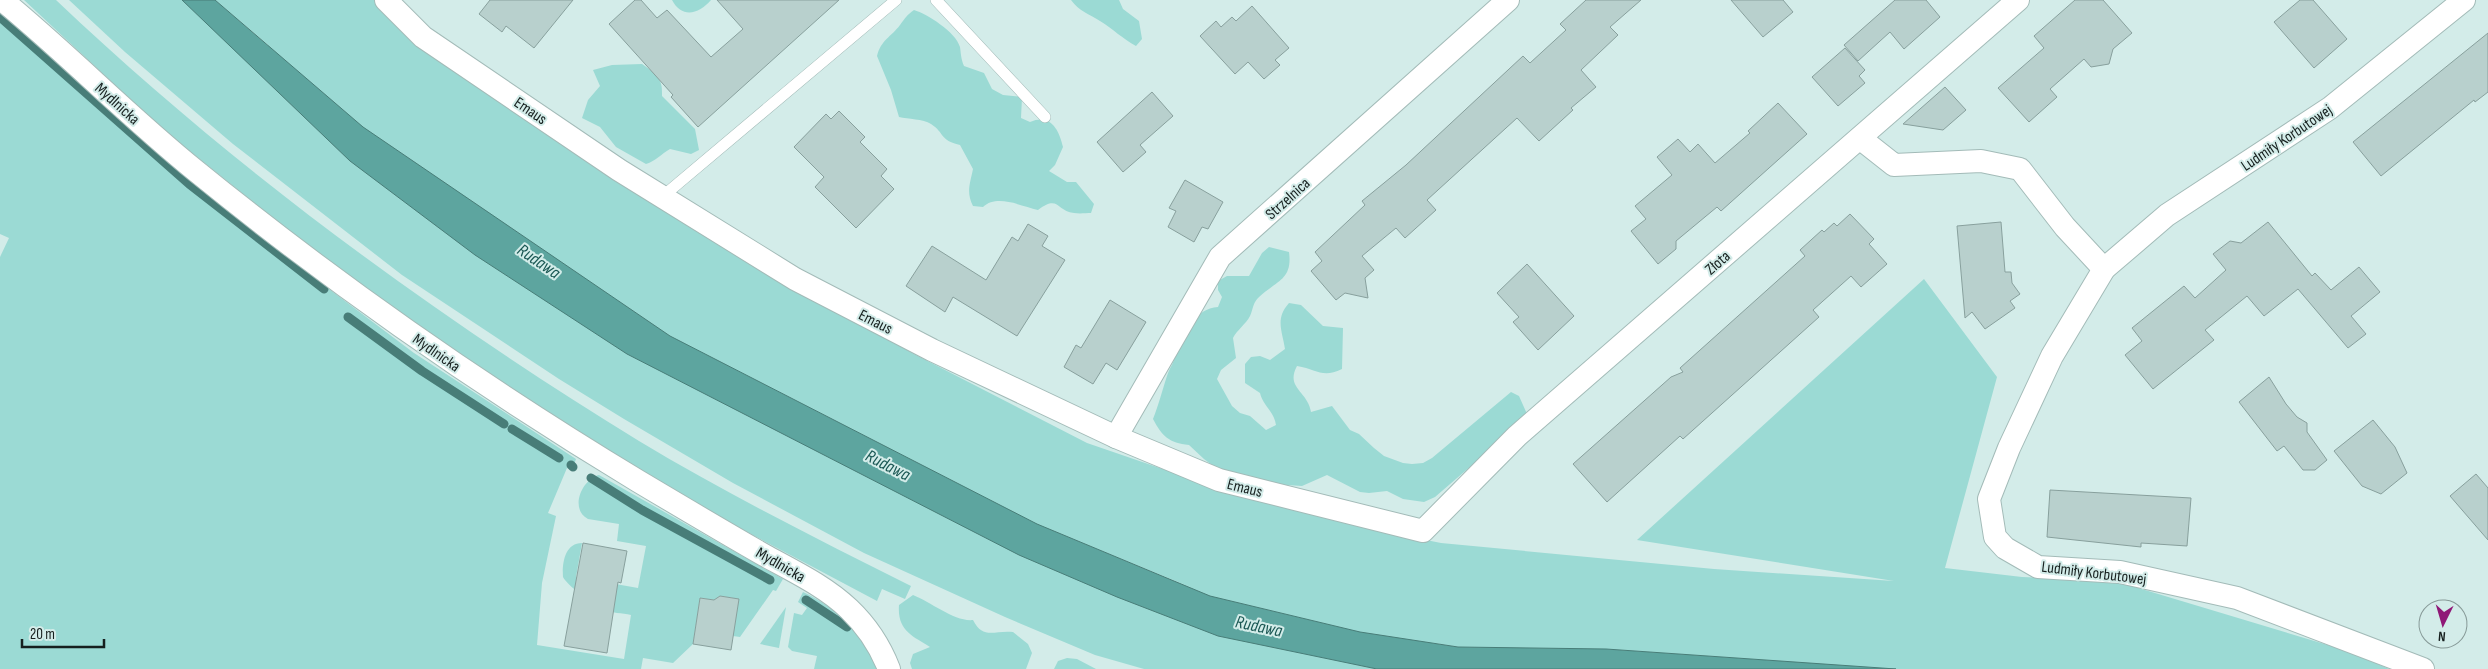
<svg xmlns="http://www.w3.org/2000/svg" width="2488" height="669" viewBox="0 0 2488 669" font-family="'Sofia Sans Condensed',sans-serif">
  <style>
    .green { fill: #9bdad4; fill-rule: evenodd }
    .water { fill: #5da59f; stroke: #487d78 }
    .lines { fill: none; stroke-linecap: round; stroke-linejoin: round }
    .stream { stroke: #487d78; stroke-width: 9 }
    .building { fill: #b8d0cd; stroke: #88a09d }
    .lane-casing { stroke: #a3bbb8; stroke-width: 12 }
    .street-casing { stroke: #a3bbb8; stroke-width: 24 }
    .lane { stroke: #fff; stroke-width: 11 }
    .street { stroke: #fff; stroke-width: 22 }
    .labels { text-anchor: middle; stroke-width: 4; stroke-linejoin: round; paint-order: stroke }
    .street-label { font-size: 16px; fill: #161f1e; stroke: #d3ece9 }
    .water-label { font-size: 18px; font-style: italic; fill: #1b5854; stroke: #d3ece9 }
  </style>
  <rect width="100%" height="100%" fill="#d3ece9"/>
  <g class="green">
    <path d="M24,0H56C233,168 431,313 639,441C727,494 819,540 911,586L905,599L882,589L877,601L734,525L652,477L471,364L313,250L161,128Z"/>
    <path d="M69,0H182L269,81L268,45L215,0H380L609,175L912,353L1087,443L1186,477L1381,531L1441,543L1714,569L1894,581L1637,540L1924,279L1997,377L1945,568L2022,577L2115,581L2351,652L2389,669H1896L1606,649H1510L1458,647L1434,643L1357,665L1377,669H1144L1095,655L1005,617L864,553L733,483L624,419L559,379L402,275L233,144L125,52ZM1053,531L1195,589L1049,532Z"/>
    <path d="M672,0H711C699,14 682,19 672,0Z"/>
    <path d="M1071,0H1119L1123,9L1139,21L1142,39L1136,46C1123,39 1113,29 1100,21C1089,14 1079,11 1071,0Z"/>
    <path d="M914,10C927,14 956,32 960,47C961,54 961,59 964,66L984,73L992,89L1003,95L1022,97L1021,118L1030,122C1050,113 1059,129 1063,147L1055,165L1049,171L1067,182H1076L1094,204L1091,213C1086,213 1080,214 1074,213C1056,211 1059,194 1038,210C1021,206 997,194 983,207L973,206C966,192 970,184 973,169L960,145C939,140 945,133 931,124C923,119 908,119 899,117L891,90L877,56C881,40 891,37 900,25C905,18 907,15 914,10Z"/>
    <path d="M0,14L180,173L325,286L414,353L576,459L572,470L567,468L548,513L556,516L542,583L537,645L624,659L631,615C622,613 612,613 603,610C596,608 565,583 563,577C562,563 565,543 582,543L576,577L638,588L646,546L617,541L619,524L588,519C569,509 582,479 599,475L783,579L776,591L773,590L740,637L733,636L738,604L733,598L720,596L714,600L700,598L693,644L673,663L643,658L641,669H0V257L9,238L0,234Z"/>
    <path d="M642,64C656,74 663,77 662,96L695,129L699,150L691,154L670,149C661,154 656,161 646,164L616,147L600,127L582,118L588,100L600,86L593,70L612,65Z"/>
    <path d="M1269,247L1289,252C1293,281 1275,281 1258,298C1253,303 1253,309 1250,316C1246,324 1237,330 1233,338L1236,358L1221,370L1217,379L1232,406L1240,413L1250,416L1266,430L1276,425C1274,411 1263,406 1260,393L1245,383V364L1251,357L1260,356L1270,360L1285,349C1282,330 1275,319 1289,303L1301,305L1323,326L1343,328L1342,369C1322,379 1317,369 1297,366C1285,388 1308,391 1311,412L1332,406L1350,430L1359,434L1374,448L1384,456L1403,463L1412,464L1423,463L1432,458L1511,392L1519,396L1527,414L1522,422L1435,497L1424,502L1403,499L1387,491L1369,493L1360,492L1327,475L1302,486L1273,484L1220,471L1204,459L1189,445C1169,443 1162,436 1153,419C1159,404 1162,391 1167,376C1170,366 1176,363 1174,350C1186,333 1195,308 1218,307L1222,297L1218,290V281L1227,276H1249L1262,253Z"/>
    <path d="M803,592C837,608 864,633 877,669H814L817,656L792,651L788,647L794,613L802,615L807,608L798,602Z"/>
    <path d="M913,595C931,602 955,622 973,620C983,640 994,630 1013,632L1028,644L1032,653L1026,669H912L910,663L913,654L930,647C913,636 897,631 899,605Z"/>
    <path d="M786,607L779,648L760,644Z"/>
    <path d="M1067,658L1077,659L1096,669H1054L1058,661Z"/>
  </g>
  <path class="water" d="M182,0H215L363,127L670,336L1037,524L1210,596L1360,632L1458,647L1606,649L1896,669H1377L1218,636L1117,597L1019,555L627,354L475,255L350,161Z"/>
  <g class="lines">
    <g class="stream">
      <path d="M0,17L189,184L324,289"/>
      <path d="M348,317L422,371L504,424"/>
      <path d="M512,429L559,458"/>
      <path d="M571,465L573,467"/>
      <path d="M591,478L642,510L770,580"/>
      <path d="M806,600L847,627"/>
    </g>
  </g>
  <g class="building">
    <path d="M490,0H573L534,48L506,26L502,32L479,14Z"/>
    <path d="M635,0H641L657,18L667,10L711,57L743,29L717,0H839L698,127L671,97L673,95L609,24Z"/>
    <path d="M1586,0H1641L1610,27L1618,35L1581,70L1596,87L1571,108L1573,110L1539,141L1517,118L1427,200L1436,210L1405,238L1396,228L1362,256L1374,270L1365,278L1368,298L1345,293L1336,300L1311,271L1322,261L1315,252L1365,205L1362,201L1406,165L1523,56L1530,63L1566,30L1560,24Z"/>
    <path d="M1731,0H1783L1793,12L1763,37Z"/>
    <path d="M1895,0H1926L1940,17L1904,49L1890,32L1858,61L1844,45Z"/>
    <path d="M2075,0H2103L2132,33L2113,49L2109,64L2091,67L2084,59L2050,89L2057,97L2029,122L1998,88L2044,48L2034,36Z"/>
    <path d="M2300,0H2313L2347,39L2314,68L2274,22Z"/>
    <path d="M1252,6L1289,48L1275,60L1280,65L1264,79L1248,62L1235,74L1200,36L1216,21L1221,27L1232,17L1236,21Z"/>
    <path d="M2488,33V92L2475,102L2474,100L2381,176L2353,142Z"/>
    <path d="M1845,48L1865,70L1859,76L1865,83L1838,106L1812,77Z"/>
    <path d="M1945,87L1966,110L1943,130L1903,124Z"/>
    <path d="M1152,92L1173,116L1140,145L1146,152L1123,172L1097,142Z"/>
    <path d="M1778,103L1807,134L1721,211L1717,207L1676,241V249L1658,264L1631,231L1646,219L1635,206L1672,175L1657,157L1678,139L1690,152L1698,144L1715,163L1750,133L1748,131Z"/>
    <path d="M839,111L865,137L860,142L887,169L881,176L894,189L856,228L815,187L824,177L794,147L826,114L831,119Z"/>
    <path d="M1185,180L1223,202L1208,229L1202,227L1194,242L1168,227L1176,211L1169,208Z"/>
    <path d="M1850,214L1874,239L1869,244L1887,264L1861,287L1851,276L1813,310L1819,317L1683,439L1680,436L1607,502L1573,464L1671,377L1683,372L1680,368L1805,256L1800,250L1822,230L1824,232L1834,223L1837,226Z"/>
    <path d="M2001,222L2005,272H2011L2012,283L2020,294L2010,301L2015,308L1985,329L1972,312L1965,318L1957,226Z"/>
    <path d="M2268,222L2312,276L2315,273L2331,290L2359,267L2380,292L2351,316L2366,334L2348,348L2298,289L2264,316L2247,296L2205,330L2214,340L2153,389L2125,355L2142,341L2132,328L2184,286L2195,298L2226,270L2213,254L2230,241L2241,243Z"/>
    <path d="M1028,224L1048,236L1042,246L1065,260L1017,336L953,297L945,312L906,286L932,246L986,280L1012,237L1018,241Z"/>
    <path d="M1527,264L1574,316L1538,350L1513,322L1519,317L1497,293Z"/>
    <path d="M1110,300L1146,322L1117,370L1106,363L1093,384L1064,367L1076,345L1081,348Z"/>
    <path d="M2269,377L2286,404L2297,417L2307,423V432L2327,460L2315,470H2303L2284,446L2277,451L2239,402Z"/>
    <path d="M2373,420L2395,447L2407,473L2381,494L2362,486L2334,451Z"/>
    <path d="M2476,474L2488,488V540L2450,496Z"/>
    <path d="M2050,490L2191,498L2187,546L2141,543V547L2047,537Z"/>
    <path d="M583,543L627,551L621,583L618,582L607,653L564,646Z"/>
    <path d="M720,596L739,599L731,650L693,644L700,598L714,600Z"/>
  </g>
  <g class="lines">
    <defs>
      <g id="lane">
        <path d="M936,0L1045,117"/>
        <path d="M662,197L896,0"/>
      </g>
      <g id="street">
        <path d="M2,0C69,55 129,117 196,171C336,285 484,388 638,481C680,506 722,531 764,555C793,571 825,586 849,609C868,627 880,646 889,669"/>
        <path d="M386,0L423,37L619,170L795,279L932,350L1116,437L1219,480L1423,531L1517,436L2018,0"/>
        <path d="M1861,139L1894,165L1981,161L2020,169L2065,227L2104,269"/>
        <path d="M1116,437L1220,257L1508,0"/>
        <path d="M2423,669L2237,598L2120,572L2038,567L2005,548L1995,537L1989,499L2009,448L2052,356L2104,269L2167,215L2330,108L2464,0"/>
      </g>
    </defs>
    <use href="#lane" class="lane-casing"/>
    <use href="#street" class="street-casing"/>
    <use href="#lane" class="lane"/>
    <use href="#street" class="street"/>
  </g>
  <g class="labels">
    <g class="street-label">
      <text transform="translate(118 103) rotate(42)" y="6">Mydlnicka</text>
      <text transform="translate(531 110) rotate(34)" y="6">Emaus</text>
      <text transform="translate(2286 137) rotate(-34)" y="6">Ludmiły Korbutowej</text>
      <text transform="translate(1287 198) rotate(-42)" y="6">Strzelnica</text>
      <text transform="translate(1717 262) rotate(-41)" y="6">Złota</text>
      <text transform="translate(876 321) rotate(27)" y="6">Emaus</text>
      <text transform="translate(437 352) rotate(35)" y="6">Mydlnicka</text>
      <text transform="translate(1245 487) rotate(14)" y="6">Emaus</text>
      <text transform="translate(781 564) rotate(30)" y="6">Mydlnicka</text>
      <text transform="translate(2094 572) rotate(7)" y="6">Ludmiły Korbutowej</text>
    </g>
    <g class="water-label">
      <text transform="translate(539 261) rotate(34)" y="6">Rudawa</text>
      <text transform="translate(888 465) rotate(27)" y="6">Rudawa</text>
      <text transform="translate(1259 626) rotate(12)" y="6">Rudawa</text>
    </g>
  </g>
  <g transform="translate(2443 624) rotate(185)"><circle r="24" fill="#d3ece9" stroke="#879a98"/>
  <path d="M0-4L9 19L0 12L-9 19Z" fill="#8f1877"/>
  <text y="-8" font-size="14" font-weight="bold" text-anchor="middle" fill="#161f1e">N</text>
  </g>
  <path d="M22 639v8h82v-8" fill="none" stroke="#161f1e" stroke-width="2.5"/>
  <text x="30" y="639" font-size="15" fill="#161f1e" stroke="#d3ece9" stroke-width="4" paint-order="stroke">20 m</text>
</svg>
